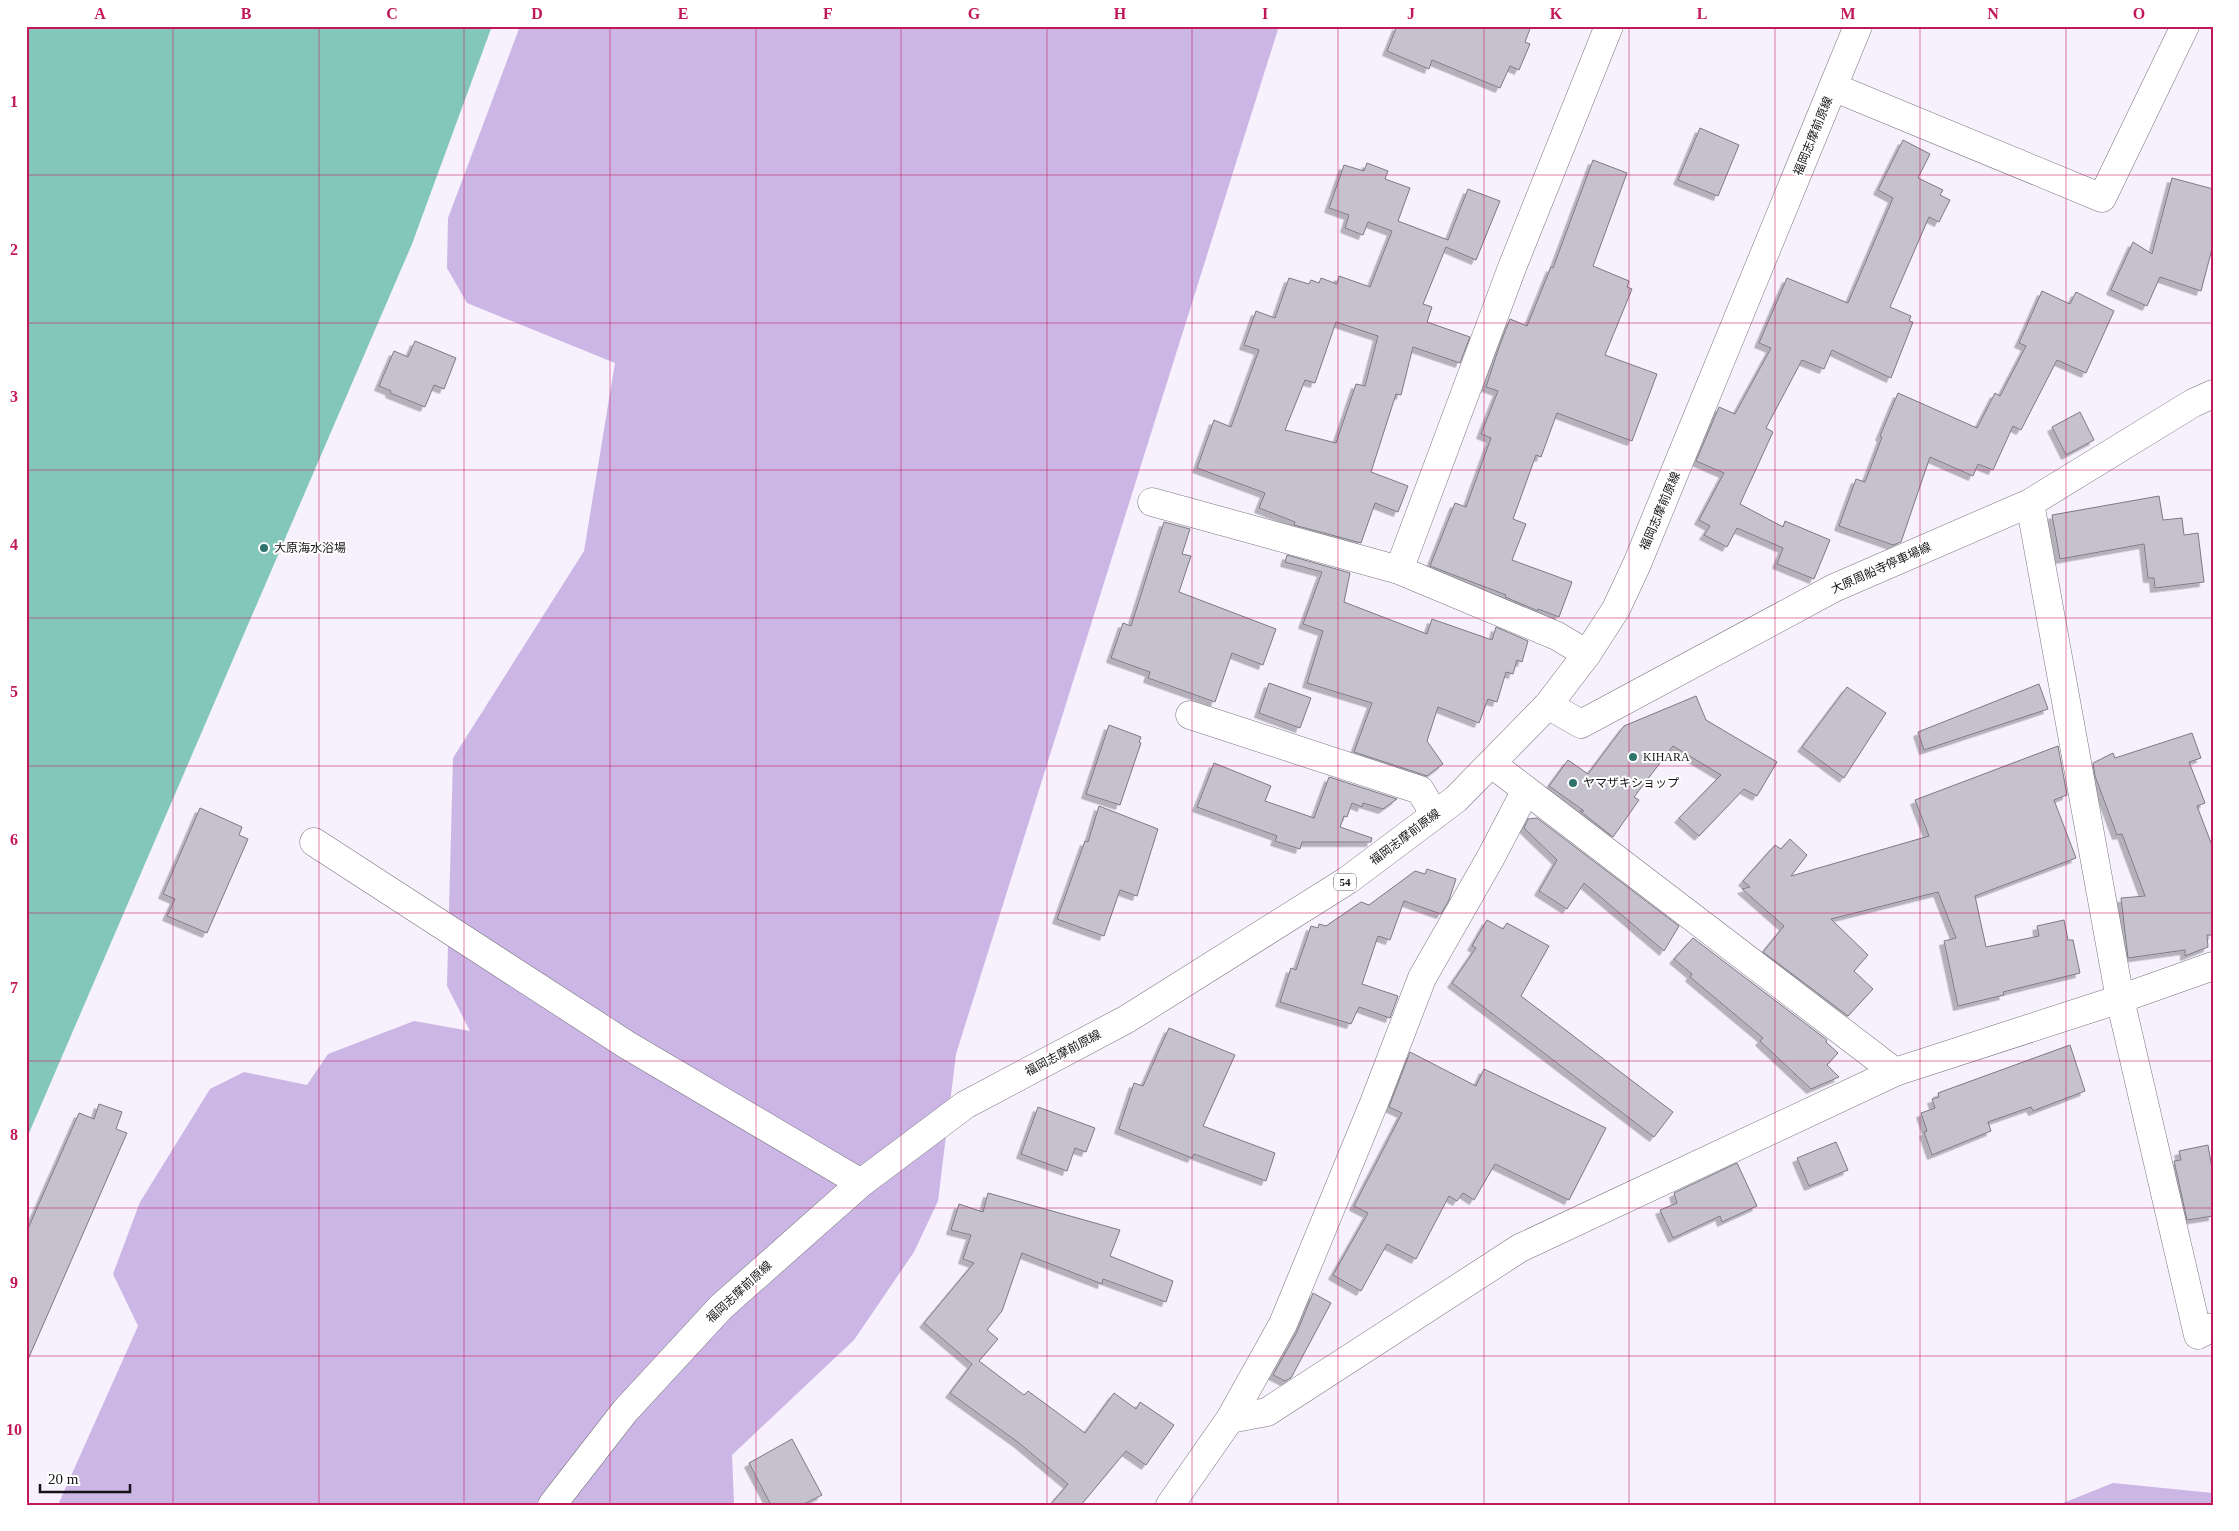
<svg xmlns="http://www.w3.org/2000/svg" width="2239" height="1531" viewBox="0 0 2239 1531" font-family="'Times New Roman','Noto Sans JP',serif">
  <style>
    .green { fill: #cbb6e5 }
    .water { fill: #83c7ba }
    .building { fill: #c6c2cd; stroke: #7e7983; fill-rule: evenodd; filter: url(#shadow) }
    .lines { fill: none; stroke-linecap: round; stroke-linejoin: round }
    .minor-casing { stroke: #79757f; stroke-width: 29 }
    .major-casing { stroke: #79757f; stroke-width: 29 }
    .minor { stroke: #fff; stroke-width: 28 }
    .major { stroke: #fff; stroke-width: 28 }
    .grid { fill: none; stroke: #c2185b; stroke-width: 1; stroke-opacity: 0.55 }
    .poi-dot { fill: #2f746a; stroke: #fff; stroke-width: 2 }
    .labels { text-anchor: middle; stroke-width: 4; stroke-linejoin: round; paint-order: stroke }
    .shield { fill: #fff; stroke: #5b5a5d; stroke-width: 1 }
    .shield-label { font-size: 11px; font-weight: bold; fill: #151317 }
    .street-label { font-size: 12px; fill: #151317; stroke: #fff }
    .poi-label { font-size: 12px; fill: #151317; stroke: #fff; text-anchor: start }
    .neatline { fill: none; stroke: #c2185b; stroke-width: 2 }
    .grid-label { font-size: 16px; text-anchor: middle; font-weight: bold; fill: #c2185b }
  </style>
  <defs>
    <filter id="shadow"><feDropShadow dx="-4.5" dy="4.5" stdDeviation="0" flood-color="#0004"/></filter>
  </defs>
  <rect width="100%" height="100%" fill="#f6f1fd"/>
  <g class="green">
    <path d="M520,26H1279L956,1054L938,1201L914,1252L854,1340L732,1455L734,1502L731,1505H58L138,1326L113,1274L140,1202L210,1089L244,1072L307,1085L328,1054L414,1021L470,1031L447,986L453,758L584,551L615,363L467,303L447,268L448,218Z"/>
    <path d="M2113,1483L2213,1493V1505H2058Z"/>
  </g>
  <path class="water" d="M26,26H492L412,244L26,1140Z"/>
  <g class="building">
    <path d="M1397,26H1531L1525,42L1530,44L1519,70L1510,66L1500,88L1432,60L1429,69L1387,51Z"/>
    <path d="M1700,128L1739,145L1718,196L1678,180Z"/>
    <path d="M1903,140L1930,154L1918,178L1943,190L1940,195L1950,200L1939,222L1929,217L1890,307L1911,316L1909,321L1913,322L1891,378L1832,350L1824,369L1802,360L1766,428L1773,432L1740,504L1783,527L1785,521L1830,540L1814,579L1777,564L1783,548L1737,528L1727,547L1704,535L1710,526L1699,520L1724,473L1696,461L1719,407L1735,414L1771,348L1759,343L1787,278L1848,303L1893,198L1878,190Z"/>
    <path d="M1593,160L1627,173L1593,266L1629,281L1627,287L1632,289L1605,355L1657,374L1632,441L1557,413L1541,457L1536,455L1513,519L1526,524L1512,560L1572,582L1559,617L1538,609V611L1505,597L1506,595L1430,566L1455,503L1466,507L1491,438L1481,434L1498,391L1486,387L1499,347L1510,319L1527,326L1551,267L1553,268Z"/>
    <path d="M1367,163L1388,171L1385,179L1410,188L1398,221L1448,240L1468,189L1500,201L1476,260L1446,247L1423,304L1432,307L1427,322L1470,337L1460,363L1413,347L1401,395L1396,394L1371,472L1408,486L1398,512L1375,503L1361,543L1294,525L1295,522L1259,508L1265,493L1197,468L1214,420L1231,427L1259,350L1244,345L1256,311L1275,318L1289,278L1309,284L1311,280L1319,283L1321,278L1337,284L1339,276L1370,287L1392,231L1368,222L1363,235L1345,228L1349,215L1329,208L1344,165L1364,171ZM1336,322L1378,336L1365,386L1356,384L1336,443L1285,430L1305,380L1315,383Z"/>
    <path d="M2172,178L2213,189V245L2201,291L2160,277L2147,306L2111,290L2133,242L2152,254Z"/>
    <path d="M2042,291L2070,304L2076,292L2114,311L2086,373L2057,360L2021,430L2013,426L1993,470L1978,464L1973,476L1930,457L1901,542L1893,545L1839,526L1856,479L1865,482L1882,437L1880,436L1898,393L1977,428L1995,393L2000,396L2026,346L2019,343Z"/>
    <path d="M415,341L456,358L444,389L434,385L425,407L390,393L391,391L379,386L394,351L408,357Z"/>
    <path d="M2080,412L2094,440L2066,455L2052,427Z"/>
    <path d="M2159,496L2163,520L2182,518L2184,535L2198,533L2204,582L2155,588L2154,578H2148L2144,544L2060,559L2052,515Z"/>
    <path d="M1164,522L1190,529L1182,554L1191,556L1179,592L1276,629L1263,665L1232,653L1215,702L1148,678L1150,672L1111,658L1123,623L1131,626Z"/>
    <path d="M1287,555L1350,573L1344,602L1427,634L1432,619L1492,640L1496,627L1528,641L1522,662L1517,660L1513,674L1506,672L1497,702L1488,699L1479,723L1438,707L1427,741L1443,764L1427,776L1354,752L1372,703L1307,683L1323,631L1303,624L1322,572L1285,562Z"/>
    <path d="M1269,683L1311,698L1300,728L1259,713Z"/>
    <path d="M2039,684L2048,709L1924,750L1918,732Z"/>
    <path d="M1847,687L1886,713L1844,778L1802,747Z"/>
    <path d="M1696,696L1706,720L1777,762L1757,796L1744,789L1699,836L1679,818L1721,775L1673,746L1634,797L1639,800L1613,837L1580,811H1584L1549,786L1568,760L1588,774L1624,726Z"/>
    <path d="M1109,725L1141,737L1139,742L1141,743L1120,805L1086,794Z"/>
    <path d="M2192,733L2201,758L2189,762L2205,803L2197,806L2213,848V935H2207L2208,947L2185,956V950L2128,958L2121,898L2145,896L2122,834L2117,835L2095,776L2093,763L2113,753L2115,758Z"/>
    <path d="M2058,746L2067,795L2054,800L2076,858L1975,896L1986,947L2039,936L2037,926L2064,920L2068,940H2073L2080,973L2003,992L2004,995L1958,1006L1944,941L1956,938L1938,892L1831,919L1868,955L1854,971L1873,989L1848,1016L1763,952L1784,926L1742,889L1750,887L1743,881L1775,845L1781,849L1790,839L1807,855L1791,876L1929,836L1915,800Z"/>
    <path d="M1214,763L1271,786L1265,801L1314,818L1329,777L1397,799L1383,809L1363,803L1362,807L1352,803L1347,817L1344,816L1340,827L1372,838L1371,842H1302L1300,849L1275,841L1277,836L1197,807Z"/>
    <path d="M1099,806L1158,829L1137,896L1120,890L1104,936L1057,919L1085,841L1088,842Z"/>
    <path d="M200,808L242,827L239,835L248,839L207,933L167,916L175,899L163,894Z"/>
    <path d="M1537,818L1679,926L1664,951L1584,883L1567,909L1539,891L1557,860L1524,828L1528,819Z"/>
    <path d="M1427,869L1456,879L1449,900L1441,914L1404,901L1390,940L1378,936L1362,984L1398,996L1390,1018L1359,1007L1351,1024L1280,1002L1291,968L1296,970L1311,926L1318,928L1319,924L1326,926L1361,902L1369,905L1415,871L1425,874Z"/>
    <path d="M1487,920L1503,929L1507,923L1549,946L1521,996L1673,1112L1654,1137L1452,983L1476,948L1472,946Z"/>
    <path d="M1693,938L1827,1040L1826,1042L1838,1053L1827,1065L1839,1077L1811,1089L1760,1041L1763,1038L1690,977L1692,974L1674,959Z"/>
    <path d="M1169,1028L1235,1055L1203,1126L1275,1153L1266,1181L1194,1154L1192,1158L1119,1129L1134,1083L1143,1086Z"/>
    <path d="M2070,1045L2085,1091L2033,1111L2031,1107L1988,1122L1991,1131L1932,1155L1924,1132L1927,1131L1921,1113L1935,1108L1932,1099L1939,1097L1938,1093Z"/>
    <path d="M1410,1052L1476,1086L1484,1069L1606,1128L1569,1200L1495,1164L1474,1200L1463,1193L1457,1201L1449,1196L1416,1259L1387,1244L1361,1291L1333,1275L1368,1213L1354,1206L1402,1113L1389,1107Z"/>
    <path d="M99,1104L122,1112L116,1129L127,1133L26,1364V1233L79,1113L94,1119Z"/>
    <path d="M1038,1107L1095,1128L1086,1152L1075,1148L1067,1171L1021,1154Z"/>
    <path d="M1836,1142L1848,1170L1809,1186L1797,1158Z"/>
    <path d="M2208,1145L2213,1174V1216L2187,1220L2174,1161L2181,1160L2179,1151Z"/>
    <path d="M1737,1163L1757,1206L1722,1222L1720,1216L1673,1238L1660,1210L1677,1203L1674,1193Z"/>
    <path d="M988,1193L1120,1230L1110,1256L1173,1281L1166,1302L1103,1279L1102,1284L1022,1253L1002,1311L987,1330L998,1339L979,1361L1024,1395L1028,1391L1085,1433L1114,1393L1136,1409L1140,1402L1174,1425L1146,1465L1126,1451L1081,1505H1050L1068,1484L1019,1443L950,1393L972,1364L924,1323L974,1263L963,1259L971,1235L951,1230L959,1204L983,1212Z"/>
    <path d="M1313,1293L1331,1303L1291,1378L1285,1381L1273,1375L1297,1332Z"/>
    <path d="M792,1439L822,1495L802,1505H771L749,1463Z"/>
  </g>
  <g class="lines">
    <defs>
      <g id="minor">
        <path d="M1833,87L2102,198L2185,26"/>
        <path d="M1152,502L1399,570L1557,636L1587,654"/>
        <path d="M2030,503L2120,999L2198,1335L2213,1327"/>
        <path d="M1399,570L1513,265L1609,26"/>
        <path d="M1190,715L1420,790L1435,815"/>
        <path d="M1526,790L1895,1072"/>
        <path d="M314,842L627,1045L861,1183"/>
        <path d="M1230,1419L1267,1412L1520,1248L1895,1072L2120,999L2213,966"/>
        <path d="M1170,1505L1230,1419L1283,1324L1374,1103L1422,978L1491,857L1526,790L1492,764"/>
      </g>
      <g id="major">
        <path d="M1548,705L1581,724L1834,588L2030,503L2193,403L2213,394"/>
        <path d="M552,1505L625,1411L721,1307L861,1183L965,1105L1127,1019L1348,880L1456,799L1548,705L1587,654L1616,609L1637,564L1858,26"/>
      </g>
    </defs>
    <use href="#minor" class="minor-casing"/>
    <use href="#major" class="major-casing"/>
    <use href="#minor" class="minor"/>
    <use href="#major" class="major"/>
  </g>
  <path class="grid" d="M173,26V1505M319,26V1505M464,26V1505M610,26V1505M756,26V1505M901,26V1505M1047,26V1505M1192,26V1505M1338,26V1505M1484,26V1505M1629,26V1505M1775,26V1505M1920,26V1505M2066,26V1505M26,175H2213M26,323H2213M26,470H2213M26,618H2213M26,766H2213M26,913H2213M26,1061H2213M26,1208H2213M26,1356H2213"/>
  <g class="poi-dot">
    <circle cx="264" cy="548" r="5"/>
    <circle cx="1633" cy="757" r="5"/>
    <circle cx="1573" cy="783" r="5"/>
  </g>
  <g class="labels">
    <rect class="shield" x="1334" y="873.5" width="22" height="17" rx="4"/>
    <g class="shield-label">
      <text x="1345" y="886">54</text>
    </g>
    <g class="street-label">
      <text transform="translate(1813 136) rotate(-68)" y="4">福岡志摩前原線</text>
      <text transform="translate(1660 511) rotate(-67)" y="4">福岡志摩前原線</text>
      <text transform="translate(1881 568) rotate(-24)" y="4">大原周船寺停車場線</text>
      <text transform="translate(1405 837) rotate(-37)" y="4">福岡志摩前原線</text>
      <text transform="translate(1063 1053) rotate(-28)" y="4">福岡志摩前原線</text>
      <text transform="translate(739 1292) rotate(-43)" y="4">福岡志摩前原線</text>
    </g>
    <g class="poi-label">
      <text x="274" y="552">大原海水浴場</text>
      <text x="1643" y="761">KIHARA</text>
      <text x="1583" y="787">ヤマザキショップ</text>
    </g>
  </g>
  <rect width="2239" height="1531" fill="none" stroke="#ffffff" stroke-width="55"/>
  <path d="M40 1484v8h90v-8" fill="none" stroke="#151317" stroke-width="2.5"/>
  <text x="48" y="1484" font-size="15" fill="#151317" stroke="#ffffff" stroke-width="4" paint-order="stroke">20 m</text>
  <rect x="28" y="28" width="2184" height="1476" class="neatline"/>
  <g class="grid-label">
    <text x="100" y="19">A</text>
    <text x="246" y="19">B</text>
    <text x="392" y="19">C</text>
    <text x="537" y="19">D</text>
    <text x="683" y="19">E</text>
    <text x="828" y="19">F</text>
    <text x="974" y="19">G</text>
    <text x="1120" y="19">H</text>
    <text x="1265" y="19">I</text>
    <text x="1411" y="19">J</text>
    <text x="1556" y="19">K</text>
    <text x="1702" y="19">L</text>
    <text x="1848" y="19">M</text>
    <text x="1993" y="19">N</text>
    <text x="2139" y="19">O</text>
    <text x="14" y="107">1</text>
    <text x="14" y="255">2</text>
    <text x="14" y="402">3</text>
    <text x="14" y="550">4</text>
    <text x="14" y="697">5</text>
    <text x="14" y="845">6</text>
    <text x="14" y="993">7</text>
    <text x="14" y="1140">8</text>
    <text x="14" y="1288">9</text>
    <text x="14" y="1435">10</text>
  </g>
</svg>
